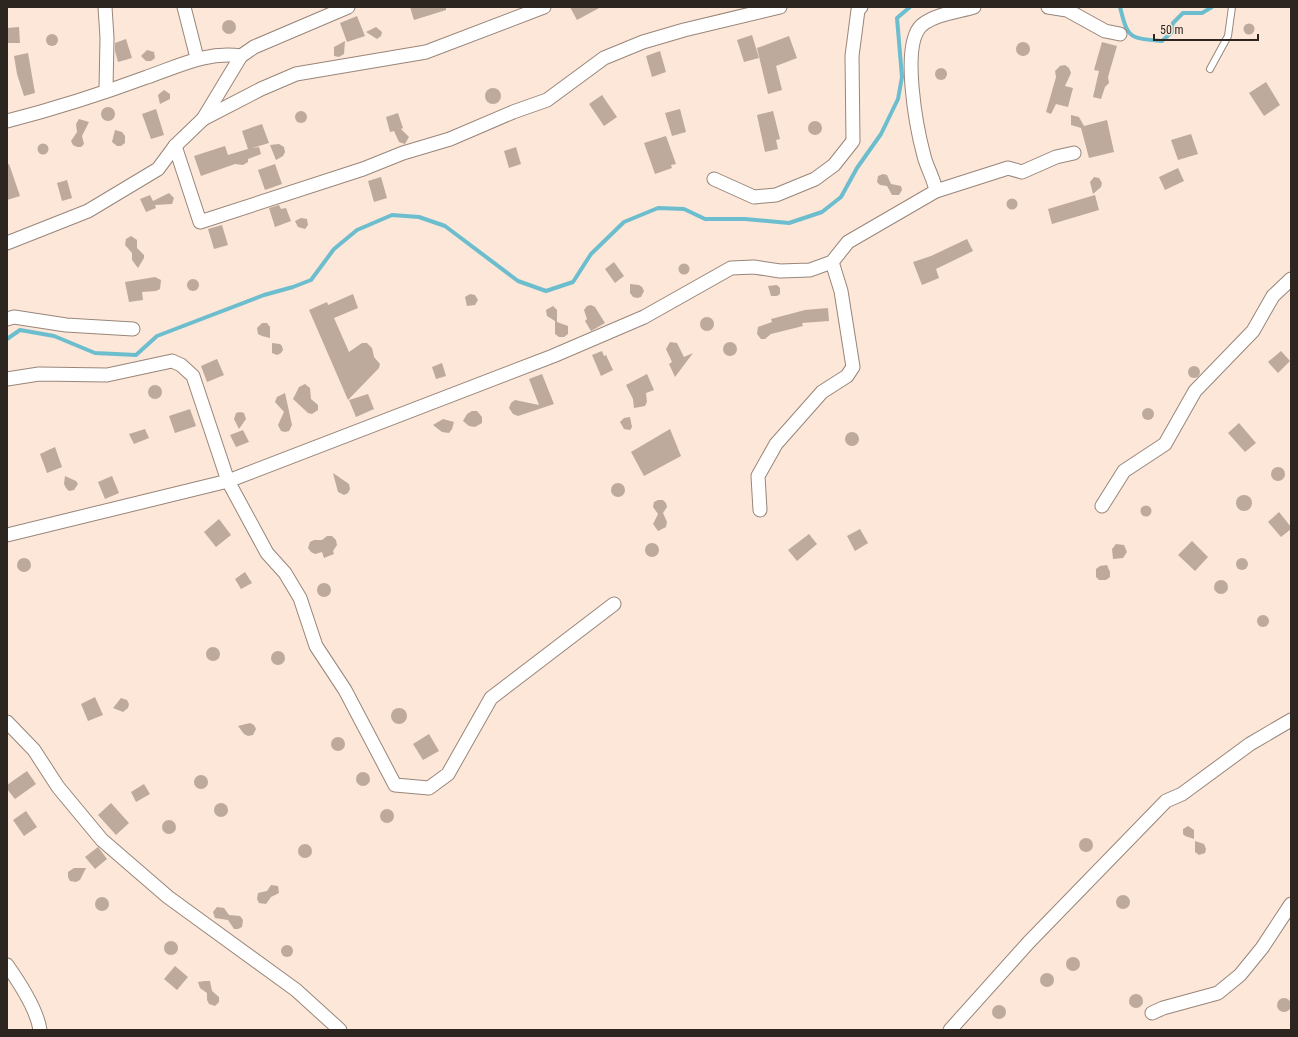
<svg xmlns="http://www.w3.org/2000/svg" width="1298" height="1037" viewBox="0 0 1298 1037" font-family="'Roboto Condensed',sans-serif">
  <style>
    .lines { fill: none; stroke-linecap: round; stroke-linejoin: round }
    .stream { stroke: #6cbece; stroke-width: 4 }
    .building { fill: #bdaa9c }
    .service-casing { stroke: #998679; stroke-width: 8 }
    .minor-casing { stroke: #998679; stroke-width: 15 }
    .service { stroke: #fff; stroke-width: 6 }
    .minor { stroke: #fff; stroke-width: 13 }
  </style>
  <rect width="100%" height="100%" fill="#fce7d9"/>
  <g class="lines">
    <g class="stream">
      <path d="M1120,7C1128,39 1129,38 1162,41L1172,32L1173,23L1183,13H1202L1212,7"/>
      <path d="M7,339L20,330L54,336L95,353L136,355L157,336L264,295L293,287L311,280L334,249L357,230L392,215L419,217L445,226L518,281L546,291L573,282L591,254L624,222L658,208L684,209L705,219H745L789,223L822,212L841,197L857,168L881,134L898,99L902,77L897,18L910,7"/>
    </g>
  </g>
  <g class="building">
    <path d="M410,7H446V10L414,20Z"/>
    <path d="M570,7H601L577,20Z"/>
    <path d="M357,16L365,36L347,42L340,23Z"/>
    <circle cx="229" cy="27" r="7"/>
    <circle cx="1249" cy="29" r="5.5"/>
    <path d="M19,27L20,43H8L7,28Z"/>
    <path d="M376,27L382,32L381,36L377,39L366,32Z"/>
    <circle cx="52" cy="40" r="6"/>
    <path d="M752,35L759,58L744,62L737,40Z"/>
    <path d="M789,36L797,58L776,66L782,90L768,94L757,48Z"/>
    <path d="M126,39L132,58L118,62L115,51V43Z"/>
    <path d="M345,41L344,54L339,57L334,56V47Z"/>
    <path d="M1102,42L1117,46L1108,77L1109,83L1105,87L1101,99L1093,97L1099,71L1094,70Z"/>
    <circle cx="1023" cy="49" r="7"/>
    <path d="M147,50L154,52L155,58L151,61H146L141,56Z"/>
    <path d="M660,51L666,72L652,77L646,56Z"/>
    <path d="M28,53L35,93L24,96L17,74L14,56Z"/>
    <path d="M1065,65L1069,68L1071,73L1065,86L1073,88L1068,107L1056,104L1051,114L1046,112L1056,77L1055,71L1060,66Z"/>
    <circle cx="941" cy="74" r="6"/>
    <path d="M1266,82L1280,105L1264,116L1249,93Z"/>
    <circle cx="493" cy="96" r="8"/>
    <path d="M164,90L170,94V99L160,104L158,95Z"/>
    <path d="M602,95L617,117L604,126L589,104Z"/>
    <circle cx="108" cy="114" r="7"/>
    <path d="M156,109L164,135L151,139L142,114Z"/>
    <path d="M680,109L686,132L672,136L665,113Z"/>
    <circle cx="301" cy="117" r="6"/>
    <path d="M773,111L780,139L776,140L778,149L765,152L757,115Z"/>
    <path d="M398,113L403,128L401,129L409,137L405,144L399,142L394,131L390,132L386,117Z"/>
    <path d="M1071,115L1079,117L1084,126L1107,120L1114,152L1089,158L1081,128L1071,125Z"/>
    <path d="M79,119L89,122L82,136L84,144L81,147H77L73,145L71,141L77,132L76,124Z"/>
    <circle cx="815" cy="128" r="7"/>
    <path d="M262,124L269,143L252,148L259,147L261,154L248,159V162L243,165L235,164L201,176L194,156L225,146L228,155L248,149L242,131Z"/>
    <path d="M115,130L122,132L125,136V143L121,146H117L112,142Z"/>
    <path d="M1191,134L1198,154L1178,160L1171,140Z"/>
    <path d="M666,136L676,164L671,165L672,168L655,174L644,143Z"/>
    <circle cx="43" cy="149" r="5.5"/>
    <path d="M279,144L284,147L285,152L283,156L276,160L270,145Z"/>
    <path d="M516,147L521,164L509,168L504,151Z"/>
    <path d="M9,164L20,196L7,200V165Z"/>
    <path d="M275,164L282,184L265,190L258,170Z"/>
    <path d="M1178,168L1184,181L1165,190L1159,177Z"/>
    <path d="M883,174L887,175L891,184L901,186L902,190L899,195H892L887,186L880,185L877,182L878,176Z"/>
    <path d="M381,177L387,198L374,202L368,181Z"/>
    <path d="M1094,177L1099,178L1102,183L1101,187L1093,194L1090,182Z"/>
    <path d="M67,180L72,198L62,201L57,183Z"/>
    <path d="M169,193L174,198L172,204L155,205L156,208L146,212L140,199L150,195L153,201Z"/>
    <path d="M1095,195L1099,210L1052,224L1048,209Z"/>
    <circle cx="1012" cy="204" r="5.5"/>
    <path d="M279,205L281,209L286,208L291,221L275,227L269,208Z"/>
    <path d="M301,218L307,219L308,225L305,229L298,227L295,221Z"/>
    <path d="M222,225L228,245L214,249L208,229Z"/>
    <path d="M131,236L137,240V248L144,255V258L138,268L132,260V253L125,245L126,239Z"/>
    <path d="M967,239L973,251L936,269L939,278L922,285L913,262L931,256Z"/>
    <path d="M614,262L624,276L615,283L605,269Z"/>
    <circle cx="684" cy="269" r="5.5"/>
    <path d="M155,277L161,280L160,289L156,291L142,292L143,300L129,302L125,282Z"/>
    <circle cx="193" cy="285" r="6"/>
    <path d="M630,284L639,285L642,287L644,291L641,297L637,298L633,297L630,293Z"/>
    <path d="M777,285L780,288V294L777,296H771L768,286Z"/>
    <path d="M353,294L358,308L334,318L349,352L362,343H367L372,348L374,357L380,364L379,368L348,400L309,310L327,302L328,305Z"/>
    <path d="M470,294L475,295L478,300L475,305L467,306L465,297Z"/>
    <path d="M591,305L595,307L605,323L591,331L585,321L587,319L584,310L587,306Z"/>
    <path d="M553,306L557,310V322L568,326V334L564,337H559L555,334V321L547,316L546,310Z"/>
    <path d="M828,308L829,321L802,323L803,326L771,334L765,339H761L757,334L758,327L772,322L771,319L805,310Z"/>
    <circle cx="707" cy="324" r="7"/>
    <path d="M262,323H267L270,327V338L262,336L258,334L257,328Z"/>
    <path d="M670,342L677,343L684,357L693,353L675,377L669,364L672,362L666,349Z"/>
    <circle cx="730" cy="349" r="7"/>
    <path d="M272,343L280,344L282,346L283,350L281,353L277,355L272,353Z"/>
    <path d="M602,351L604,356L606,355L613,370L601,376L592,355Z"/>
    <path d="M1281,351L1290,361L1278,373L1268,362Z"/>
    <path d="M217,359L224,375L207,382L201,366Z"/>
    <path d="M442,363L446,376L436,379L432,367Z"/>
    <circle cx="1194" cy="372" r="6"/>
    <path d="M542,374L554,404L518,416L513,414L509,408L511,403L515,400L539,405L529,379Z"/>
    <path d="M647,374L654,390L646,393L647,402L645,406L634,408L633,399L626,385Z"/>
    <path d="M305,384L310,388L311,399L318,405V410L312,414L308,413L293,399L299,387Z"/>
    <circle cx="155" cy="392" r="7"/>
    <path d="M285,393L292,425L289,431L285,432L281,431L278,425L284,412L275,402L277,397Z"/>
    <path d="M368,394L374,409L356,417L349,400Z"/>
    <circle cx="1148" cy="414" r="6"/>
    <path d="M190,409L196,426L175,433L169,416Z"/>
    <path d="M472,411H477L482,417V423L475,427L469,426L463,421L467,414Z"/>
    <path d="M240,412L244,413L246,419L239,429L234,419L236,413Z"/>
    <path d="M630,417L632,427L630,430L624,429L620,422L624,418Z"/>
    <path d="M443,419L454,422L452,429L449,433L442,432L433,425Z"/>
    <path d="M1239,423L1256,443L1245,452L1228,433Z"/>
    <path d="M145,429L149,438L134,444L129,434Z"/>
    <path d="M670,429L681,456L644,476L631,452Z"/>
    <path d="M243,430L249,442L236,447L230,435Z"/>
    <circle cx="852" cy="439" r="7"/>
    <path d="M55,447L62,467L47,473L40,454Z"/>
    <circle cx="1278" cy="474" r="7"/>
    <path d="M333,473L349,484L350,489L348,493L344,495L338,492Z"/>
    <path d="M65,476L76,481L78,484L74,490L69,491L66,488L64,484Z"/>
    <path d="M112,476L119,493L105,499L98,482Z"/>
    <circle cx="618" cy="490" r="7"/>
    <circle cx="1244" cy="503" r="8"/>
    <path d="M658,500H663L666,503L667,507L663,513L667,522L666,527L658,531L653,524L658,514L653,507L654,502Z"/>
    <circle cx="1146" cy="511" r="5.5"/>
    <path d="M1279,512L1291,527V529L1281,537L1268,522Z"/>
    <path d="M219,519L231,535L216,547L204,532Z"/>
    <path d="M860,529L868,543L855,551L847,536Z"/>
    <path d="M809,534L817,544L797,561L788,550Z"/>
    <path d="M327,536H332L336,540L337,545L333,551L334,554L324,558L322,552L315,554L311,552L308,548L310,542L314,540H322Z"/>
    <path d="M1192,541L1208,557L1195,571L1178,555Z"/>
    <circle cx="652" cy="550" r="7"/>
    <path d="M1116,544L1124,545L1127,552L1123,558L1113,559L1112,549Z"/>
    <circle cx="1242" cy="564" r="6"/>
    <circle cx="24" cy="565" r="7"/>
    <path d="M1107,565L1110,572V577L1106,580H1099L1096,577V569L1100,566Z"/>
    <path d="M245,572L252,583L241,589L235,579Z"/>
    <circle cx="1221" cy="587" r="7"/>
    <circle cx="324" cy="590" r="7"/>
    <circle cx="1263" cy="621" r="6"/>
    <circle cx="213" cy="654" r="7"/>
    <circle cx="278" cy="658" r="7"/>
    <path d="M95,697L103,715L88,721L81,704Z"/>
    <path d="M121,698L127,700L129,704L128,708L123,712L113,708Z"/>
    <circle cx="399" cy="716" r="8"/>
    <path d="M250,723L254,725L256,729L253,735L248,736L244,734L238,726Z"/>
    <path d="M429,734L439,751L423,760L413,744Z"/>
    <circle cx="338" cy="744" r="7"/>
    <path d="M27,771L36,784L15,799L7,789V785Z"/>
    <circle cx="363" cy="779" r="7"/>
    <circle cx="201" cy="782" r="7"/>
    <path d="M144,784L150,794L136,802L131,792Z"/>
    <circle cx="221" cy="810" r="7"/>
    <path d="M111,803L129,823L116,835L98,815Z"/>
    <circle cx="387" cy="816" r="7"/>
    <path d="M26,811L37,827L24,836L13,820Z"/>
    <circle cx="169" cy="827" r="7"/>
    <path d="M1188,826L1194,830V839L1185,836L1183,834V829Z"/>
    <circle cx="1086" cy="845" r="7"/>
    <path d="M1195,841L1204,844L1206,849L1205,853L1199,855L1195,852Z"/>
    <circle cx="305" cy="851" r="7"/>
    <path d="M98,847L107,859L95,869L85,857Z"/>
    <path d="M74,868H86L80,880L76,882L70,881L68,877V872Z"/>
    <path d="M271,885L278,886L279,893L271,897L266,904L259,903L257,899L258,893L267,891Z"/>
    <circle cx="1123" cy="902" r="7"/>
    <circle cx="102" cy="904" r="7"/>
    <path d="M217,907L224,908L229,915L240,916L243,920L242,927L238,929H234L228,920L215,918L213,912Z"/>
    <circle cx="171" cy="948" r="7"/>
    <circle cx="287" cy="951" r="6"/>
    <circle cx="1073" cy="964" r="7"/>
    <path d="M175,966L188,977L177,990L164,979Z"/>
    <circle cx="1047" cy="980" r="7"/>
    <path d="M205,981H210L212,991L219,997V1002L215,1006L209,1004L207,1000V993L200,988L198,982Z"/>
    <circle cx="1136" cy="1001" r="7"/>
    <circle cx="1284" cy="1005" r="7"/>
    <circle cx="999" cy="1012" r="7"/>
  </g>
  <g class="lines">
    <defs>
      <path id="service" d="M1210,69L1228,36L1232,7"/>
      <g id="minor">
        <path d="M105,7L107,38L106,90"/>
        <path d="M184,7L197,58"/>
        <path d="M1048,7L1067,10L1105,31L1120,34"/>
        <path d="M203,119L261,89L296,74L426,52L544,7"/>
        <path d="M7,121C54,109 101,94 147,77C179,66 207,51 241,56L254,47L348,7"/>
        <path d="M175,146L200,222L363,169L403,153L450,139L513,112L547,100L604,58L643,42L684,30L780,7"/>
        <path d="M714,179L754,197L776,195L815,179L834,165L853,141L852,56L858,10L861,7"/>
        <path d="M936,191L1008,168L1022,172L1056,157L1074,153"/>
        <path d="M7,243L88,211L158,169L175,146L203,119L241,56"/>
        <path d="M7,319L14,317L66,325L133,329"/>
        <path d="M7,379L39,374L107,375L172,361L181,365L193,376L228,481L267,553L285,573L300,598L316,646L345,690L395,785L429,788L448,774L491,698L614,604"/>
        <path d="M1102,506L1124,471L1165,444L1195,391L1253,331L1273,296L1291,279"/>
        <path d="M760,510L758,476L776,444L822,392L847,376L853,367L841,291L832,262"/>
        <path d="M7,535L228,481L553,356L644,317L731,268L754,267L780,271L810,270L832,262L848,242L936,191C934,179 927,168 924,156C917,130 900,44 922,25C936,14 957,12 974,7"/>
        <path d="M7,722L34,750L58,787L102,840L168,897L296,990L340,1030"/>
        <path d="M7,965C19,982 37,1009 40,1030"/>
        <path d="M1152,1013L1163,1008L1218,993L1240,975L1262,948L1291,904"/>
        <path d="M950,1030L1029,942L1166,801L1182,794L1250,744L1291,720"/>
      </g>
    </defs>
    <use href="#service" class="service-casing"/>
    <use href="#minor" class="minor-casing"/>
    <use href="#service" class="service"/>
    <use href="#minor" class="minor"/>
  </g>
  <rect width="1298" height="1037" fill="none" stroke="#2d2620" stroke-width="16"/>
  <path d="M1154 34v6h104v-6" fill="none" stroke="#2d2620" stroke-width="2"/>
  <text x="1160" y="34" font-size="12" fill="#2d2620" stroke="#fce7d9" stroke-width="3" paint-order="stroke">50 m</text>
</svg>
